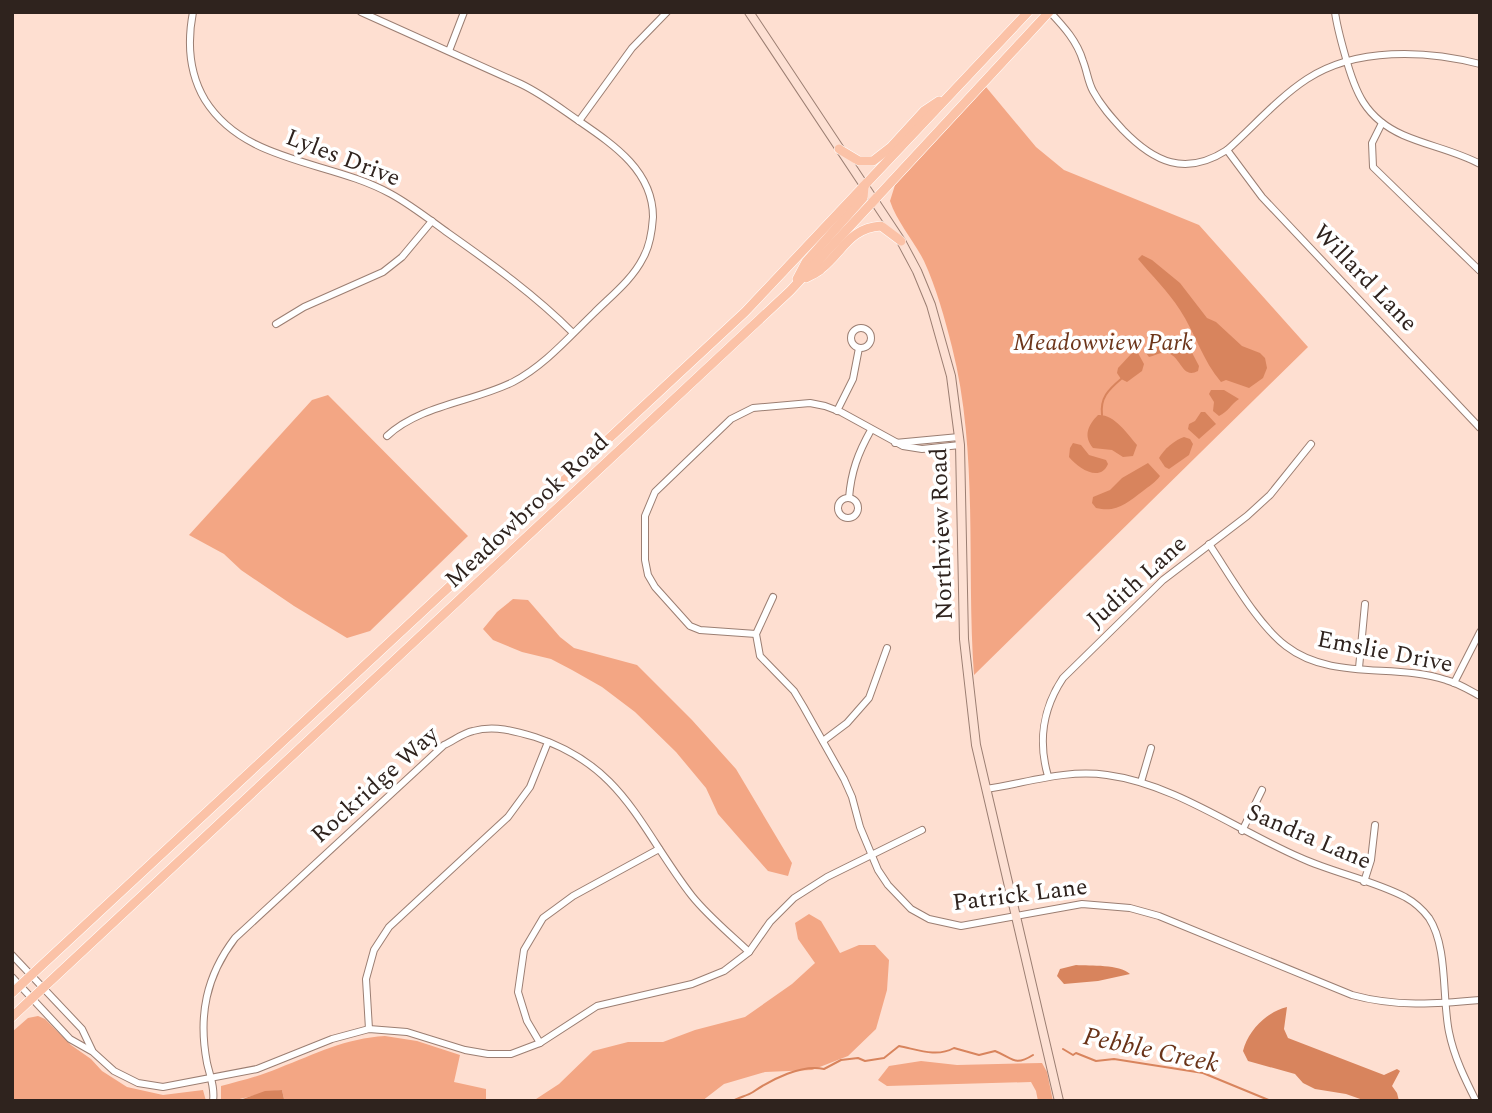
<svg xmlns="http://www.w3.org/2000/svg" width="1492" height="1113" viewBox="0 0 1492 1113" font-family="Spectral,serif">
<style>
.green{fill:#f3a684}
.water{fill:#d8845d}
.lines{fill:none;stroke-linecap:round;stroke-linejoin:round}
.stream{stroke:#d8845d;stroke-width:2}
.street-casing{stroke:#9b7e72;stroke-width:8}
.secondary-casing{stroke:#9b7e72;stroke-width:10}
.primary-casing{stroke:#fff;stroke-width:10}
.street{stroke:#fff;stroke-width:6}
.secondary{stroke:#fde0d3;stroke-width:8}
.primary{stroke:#fbc2a7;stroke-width:9}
.labels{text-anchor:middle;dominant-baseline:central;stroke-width:7;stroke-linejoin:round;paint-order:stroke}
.street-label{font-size:24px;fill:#2f231e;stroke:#fff}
.park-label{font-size:24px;font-style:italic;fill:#6d361b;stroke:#fff}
.water-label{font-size:26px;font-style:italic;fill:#6a3318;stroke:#fff}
</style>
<rect width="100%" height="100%" fill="#fedfd1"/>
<g class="green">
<path d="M 986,87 L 1036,147 L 1064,170 L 1199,225 L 1308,347 L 974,675 C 966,566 979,454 952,347 C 945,319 936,287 924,261 C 914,241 897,222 890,201 L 895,185 Z"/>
<polygon points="328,395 468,536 370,631 347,638 294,606 241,570 224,554 189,535 312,400"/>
<polygon points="513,599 528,600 560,637 574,648 637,665 692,720 736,769 792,863 788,876 768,871 718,814 706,788 676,752 635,712 602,687 572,670 551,659 522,652 493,640 483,629 497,612"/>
<polygon points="809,914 821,921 840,953 859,945 875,945 889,960 887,990 876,1029 848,1056 812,1070 765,1072 724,1084 702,1101 533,1101 559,1084 593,1051 628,1042 663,1042 695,1030 745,1017 792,984 815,963 798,939 795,923"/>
<polygon points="38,1016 45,1019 71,1045 91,1059 102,1071 127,1087 163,1095 203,1090 206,1101 12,1101 12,1032 28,1018"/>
<path d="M 385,1036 L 417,1041 L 460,1055 L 454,1082 L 486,1089 L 486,1101 L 282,1101 L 284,1099 L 282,1090 C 260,1092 241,1101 221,1101 L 221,1086 C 240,1081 260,1076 279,1068 C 315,1054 346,1038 385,1036 Z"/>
<polygon points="921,1061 957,1065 1042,1063 1047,1072 1053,1101 1038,1101 1036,1091 1031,1082 887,1086 878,1080 889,1066"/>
</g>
<g class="water">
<path d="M 1142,255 L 1152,260 L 1180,283 L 1207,318 L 1216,322 L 1242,346 L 1260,353 L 1265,358 L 1267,368 L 1263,378 L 1249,388 L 1226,380 L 1221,382 C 1203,361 1195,333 1180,310 C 1168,291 1152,276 1138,259 Z"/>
<path d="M 1188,345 L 1199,366 L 1198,371 C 1181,380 1181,354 1166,353 C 1161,352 1154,356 1149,357 L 1146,353 L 1148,347 Z"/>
<polygon points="1132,353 1138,353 1144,364 1142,371 1127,382 1121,379 1117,373 1118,368"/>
<path d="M 1211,390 L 1224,390 L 1239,399 C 1231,404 1228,412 1219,416 L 1213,411 L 1214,402 L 1209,394 Z"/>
<polygon points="1201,412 1205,412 1216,424 1199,439 1188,429 1189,424 1195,421"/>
<path d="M 1098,415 C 1114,414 1127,433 1137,445 L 1133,456 L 1123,457 L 1112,450 L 1093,448 C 1083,436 1088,425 1098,415 Z"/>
<path d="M 1184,437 L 1190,439 L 1193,444 L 1189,455 L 1169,469 L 1165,467 L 1159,458 C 1163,450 1176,439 1184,437 Z"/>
<path d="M 1073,443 L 1081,445 L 1089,455 L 1106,460 L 1108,464 C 1100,483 1078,468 1069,457 L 1070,448 Z"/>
<path d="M 1148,463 L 1160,476 C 1155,483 1149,486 1143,491 C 1127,503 1117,513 1096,508 L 1092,503 L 1093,497 L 1110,490 L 1122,478 Z"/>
<path d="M 1076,965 C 1091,966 1119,964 1130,974 L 1098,981 L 1064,984 L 1057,976 L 1060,969 Z"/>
<path d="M 1287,1007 L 1284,1029 L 1288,1038 L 1384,1075 L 1397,1069 L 1400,1071 L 1392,1086 L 1397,1093 L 1399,1101 L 1366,1101 L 1346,1094 L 1315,1089 L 1303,1083 L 1295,1074 L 1248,1061 L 1243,1051 C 1248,1031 1266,1012 1287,1007 Z"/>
<polygon points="282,1090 284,1099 282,1101 237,1101 265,1091"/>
</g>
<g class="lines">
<g class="stream">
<path d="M 1102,415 C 1100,398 1108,390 1121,379"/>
<polyline points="1063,1049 1073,1055 1076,1053 1096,1061 1114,1059 1203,1073 1271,1101"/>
<path d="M 733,1101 C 739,1097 747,1096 753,1092 C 772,1079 802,1064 824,1069 L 841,1060 L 858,1058 L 865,1061 L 884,1058 L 899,1046 C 916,1049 936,1058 954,1048 L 979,1055 L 995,1051 C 1013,1058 1014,1067 1033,1055"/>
</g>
<defs>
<g id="street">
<path d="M 193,12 C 187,43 189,73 205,100 C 245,164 330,160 391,194 C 411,205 430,220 448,233 C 492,264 535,295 573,333"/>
<path d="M 361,12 L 521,84 C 542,94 560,108 579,121 C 614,145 653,171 653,217 C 652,232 650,246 643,258 C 632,280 611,296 594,313 C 569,337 544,366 513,382 C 473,402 420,405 387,436"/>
<path d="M 1050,12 C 1064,27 1077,41 1083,61 C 1087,71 1088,82 1093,91 C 1101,106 1112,118 1123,130 C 1154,162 1185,177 1227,150 C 1253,127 1278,98 1307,79 C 1356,47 1426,50 1480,64"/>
<path d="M 1335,12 C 1337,27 1341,41 1345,55 C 1355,92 1365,118 1403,135 C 1428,146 1456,151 1480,164"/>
<polyline points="449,51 464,12"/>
<polyline points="579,121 632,48 667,12"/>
<polyline points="1382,123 1372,143 1373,167 1480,271"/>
<polyline points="1227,150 1262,197 1480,428"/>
<polyline points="276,324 304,307 383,272 402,257 432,221"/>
<circle cx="861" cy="338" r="10"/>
<polyline points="837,411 853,379 859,348"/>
<polyline points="895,443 959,437"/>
<path d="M 849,498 C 851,472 858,453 871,430"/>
<circle cx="848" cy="508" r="10"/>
<path d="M 1209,544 C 1230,575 1257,624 1286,646 C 1331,681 1395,663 1446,680 C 1458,683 1469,690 1480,696"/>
<path d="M 773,597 L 756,634 L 760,656 L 794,691 L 803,706 L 844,779 L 852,797 L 860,827 L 878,870 L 888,885 L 911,909 L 929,919 L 961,926 L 1082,904 L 1130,908 L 1159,916 L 1352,995 C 1396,1007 1435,1004 1480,1000"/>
<polyline points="756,634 700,630 690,626 655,587 648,575 645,560 645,516 655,492 731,419 753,408 810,403 825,406 841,412 903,446 922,449 960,445"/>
<polyline points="1359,668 1365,604"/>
<polyline points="1454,683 1480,632"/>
<polyline points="823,741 847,723 869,698 887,648"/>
<path d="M 1048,776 C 1038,742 1043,708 1063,678 L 1163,580 L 1247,516 L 1270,495 L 1311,444"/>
<polyline points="1141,782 1151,748"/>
<path d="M 986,789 C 1027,783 1065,769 1107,775 C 1175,784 1238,831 1301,858 C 1334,873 1372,880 1405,897 C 1414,902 1423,910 1429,918 C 1448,947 1442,998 1449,1032 C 1454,1057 1465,1079 1476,1101"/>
<polyline points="1242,831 1262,790"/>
<polyline points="1364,882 1371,860 1375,825"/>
<polyline points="12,955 82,1029 92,1050"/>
<polyline points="12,977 70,1039 93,1052 114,1071 138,1083 163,1087 257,1069 332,1039 369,1029 407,1032 465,1050 488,1054 511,1054 540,1043 597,1006 692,984 724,971 749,952 770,922 794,898 827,877 922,830"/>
<polyline points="369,1029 366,979 374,950 389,927 508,817 530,787 548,742"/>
<polyline points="540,1043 527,1021 518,992 524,950 543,918 554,910 573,896 659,849"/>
<path d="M 213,1101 C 215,1088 210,1076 207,1063 C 198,1016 206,976 235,938 L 444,745 C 453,741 463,733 473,731 C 494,725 515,731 535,737 C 624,766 640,829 692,896 C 708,916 730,934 749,952"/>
</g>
<polyline id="secondary" points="749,12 901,241 917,271 931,305 951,376 960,445 964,639 976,745 1059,1101"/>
<g id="primary">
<polyline points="839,149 859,161 873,161 891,147 924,111 939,101"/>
<path d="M 806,278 C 811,275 817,273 821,269 C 843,252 849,228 881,226 L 901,241"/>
<polyline points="797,279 806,262 863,198 864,186"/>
<polyline points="12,993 745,312 1028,12"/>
<polyline points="12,1017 790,291 1049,12"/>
</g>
</defs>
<use href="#street" class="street-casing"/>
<use href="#secondary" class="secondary-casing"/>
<use href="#primary" class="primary-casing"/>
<use href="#street" class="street"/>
<use href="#secondary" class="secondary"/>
<use href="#primary" class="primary"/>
</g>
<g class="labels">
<g class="street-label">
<text transform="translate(343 158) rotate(21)">Lyles Drive</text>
<text transform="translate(1365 278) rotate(46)">Willard Lane</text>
<text transform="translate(527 511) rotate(-43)">Meadowbrook Road</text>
<text transform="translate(942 534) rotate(-92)">Northview Road</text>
<text transform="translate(1137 582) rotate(-42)">Judith Lane</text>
<text transform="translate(1385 652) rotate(11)">Emslie Drive</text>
<text transform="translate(375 785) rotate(-42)">Rockridge Way</text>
<text transform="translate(1309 837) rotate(23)">Sandra Lane</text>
<text transform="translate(1020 895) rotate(-7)">Patrick Lane</text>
</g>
<g class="park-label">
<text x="1103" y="343">Meadowview Park</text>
</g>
<g class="water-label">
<text transform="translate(1151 1050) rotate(12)">Pebble Creek</text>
</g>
</g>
<rect width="1492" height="1113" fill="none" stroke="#2f231e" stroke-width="28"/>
</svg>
